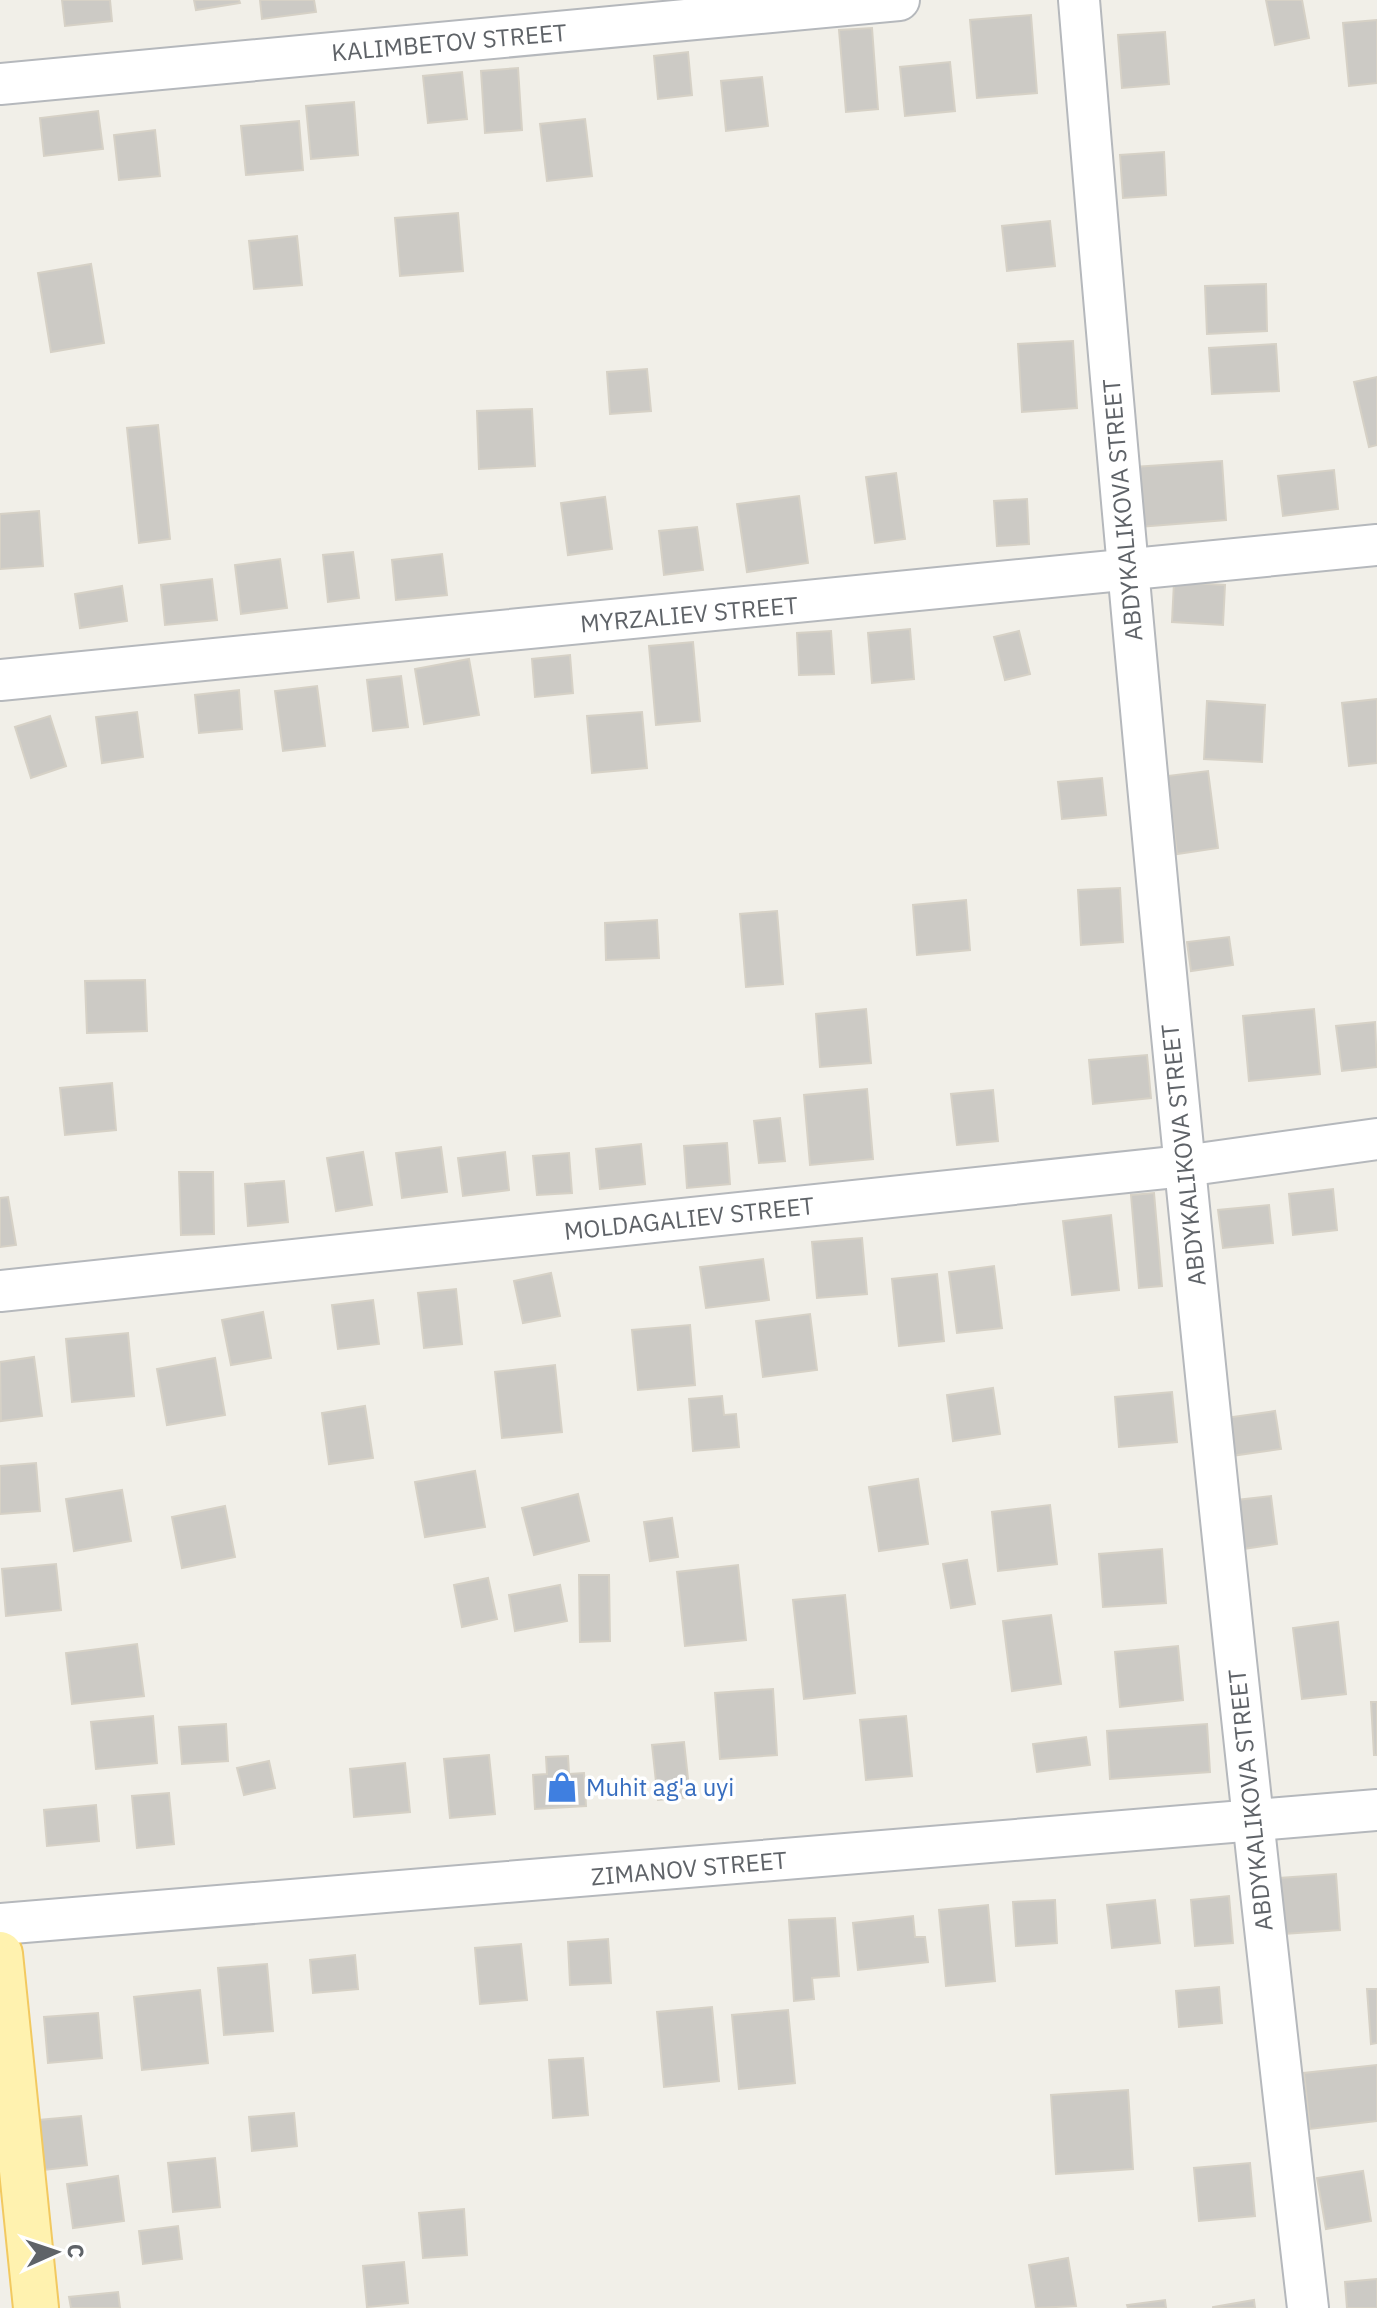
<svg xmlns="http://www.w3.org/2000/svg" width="1377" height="2308" viewBox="0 0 1377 2308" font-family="'IBM Plex Sans',sans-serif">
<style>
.building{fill:#cccac5;stroke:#d6d1c6;stroke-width:2}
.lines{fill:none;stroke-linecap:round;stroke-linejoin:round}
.minor-casing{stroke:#b5b8bc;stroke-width:44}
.major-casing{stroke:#f2c960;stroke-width:48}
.minor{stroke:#fff;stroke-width:40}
.major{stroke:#fff2af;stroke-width:44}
.labels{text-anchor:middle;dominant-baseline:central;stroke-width:7;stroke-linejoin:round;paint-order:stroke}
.street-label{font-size:24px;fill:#5f6368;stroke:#fff}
.shop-label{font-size:24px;fill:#366cbe;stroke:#fff;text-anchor:start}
</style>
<rect width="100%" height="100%" fill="#f1efe8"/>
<g class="building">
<polygon points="62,0 110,0 112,21 65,26"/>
<polygon points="194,0 239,0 240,3 196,10"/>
<polygon points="260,0 314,0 316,12 262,19"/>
<polygon points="1266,0 1302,0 1309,38 1275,45"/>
<polygon points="1031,15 1037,93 977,98 970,20"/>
<polygon points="1377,20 1377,83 1349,86 1343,23"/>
<polygon points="872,28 878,109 846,112 839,30"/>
<polygon points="1165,32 1169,84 1122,88 1118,35"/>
<polygon points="688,52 692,95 658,99 654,56"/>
<polygon points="950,62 955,111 905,116 900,67"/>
<polygon points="518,68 522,130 485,133 481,71"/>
<polygon points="462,72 467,119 428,123 423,76"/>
<polygon points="762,77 768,126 726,131 721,81"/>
<polygon points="354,102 358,155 311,159 306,106"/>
<polygon points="98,111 103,149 44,156 40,118"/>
<polygon points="585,119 592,176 547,181 540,124"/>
<polygon points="299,121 303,170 246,175 241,126"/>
<polygon points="155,130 160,176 119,180 114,135"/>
<polygon points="1164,152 1166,195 1123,198 1120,155"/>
<polygon points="458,213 463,271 400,276 395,218"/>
<polygon points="1050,221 1055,266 1007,271 1002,226"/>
<polygon points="297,236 302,285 254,289 249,241"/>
<polygon points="91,264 104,343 51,352 38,273"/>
<polygon points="1266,284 1267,331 1207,334 1205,286"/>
<polygon points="1073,341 1077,408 1022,412 1018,344"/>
<polygon points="1276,344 1279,391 1212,394 1209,348"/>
<polygon points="647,369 651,411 610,414 607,372"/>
<polygon points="1377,377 1377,445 1369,447 1354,382"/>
<polygon points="532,409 535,466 479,469 477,411"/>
<polygon points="158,425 170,539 139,543 127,428"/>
<polygon points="1222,461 1226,520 1139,527 1134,467"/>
<polygon points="1334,470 1338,509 1283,516 1278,476"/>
<polygon points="896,473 905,539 875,543 866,477"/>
<polygon points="799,496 808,563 747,572 737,504"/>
<polygon points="605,497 612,549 568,555 561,503"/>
<polygon points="1027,499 1029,544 997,546 994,501"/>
<polygon points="39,511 43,566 0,569 0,514"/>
<polygon points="697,527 703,570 664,575 659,531"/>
<polygon points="353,552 359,598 328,602 323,555"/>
<polygon points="442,554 447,595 396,600 392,560"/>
<polygon points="280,559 287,608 241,614 235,565"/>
<polygon points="212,579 217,620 165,625 161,585"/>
<polygon points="1174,582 1225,585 1223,625 1172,622"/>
<polygon points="122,586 127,621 80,628 75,594"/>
<polygon points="910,629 914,679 872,683 868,633"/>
<polygon points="831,631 834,674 799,675 797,633"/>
<polygon points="1019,631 1030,674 1005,680 994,637"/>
<polygon points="693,642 700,721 656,725 649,646"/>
<polygon points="570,655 573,693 535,697 532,659"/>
<polygon points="469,659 479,715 424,724 415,669"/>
<polygon points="401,676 408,727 373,731 367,680"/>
<polygon points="317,686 325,746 283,751 275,691"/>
<polygon points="239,690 242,729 199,733 195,695"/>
<polygon points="1377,699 1377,763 1349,766 1342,703"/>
<polygon points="1207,701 1265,705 1262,762 1204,759"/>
<polygon points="137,712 143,757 102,763 96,717"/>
<polygon points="642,712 647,768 592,773 587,716"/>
<polygon points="50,716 66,766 31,778 15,727"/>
<polygon points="1208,771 1218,848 1177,854 1167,776"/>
<polygon points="1102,778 1106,815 1062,819 1058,782"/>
<polygon points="1120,888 1123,942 1081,945 1078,890"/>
<polygon points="966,900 970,950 917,955 913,905"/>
<polygon points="777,911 783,984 746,987 740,914"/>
<polygon points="657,920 659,958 606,960 605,923"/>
<polygon points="1229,937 1233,965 1191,971 1187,942"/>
<polygon points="145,980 147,1031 87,1033 85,981"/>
<polygon points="866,1009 871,1063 820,1067 816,1014"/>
<polygon points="1314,1009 1320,1074 1249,1081 1243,1016"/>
<polygon points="1375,1022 1377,1067 1342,1071 1336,1026"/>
<polygon points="1147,1055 1151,1098 1093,1104 1089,1060"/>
<polygon points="112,1083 116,1130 65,1135 60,1088"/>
<polygon points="867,1089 873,1159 810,1165 804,1095"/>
<polygon points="993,1090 998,1141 957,1145 951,1094"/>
<polygon points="780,1118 785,1161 759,1163 754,1121"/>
<polygon points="727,1143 730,1184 687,1188 684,1146"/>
<polygon points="641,1144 645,1184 600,1189 596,1149"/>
<polygon points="441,1147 447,1192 402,1198 396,1153"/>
<polygon points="363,1152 372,1205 336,1211 327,1158"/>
<polygon points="505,1152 509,1190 463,1196 458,1158"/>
<polygon points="569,1153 572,1193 537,1195 533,1156"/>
<polygon points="179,1172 213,1172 214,1234 181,1235"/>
<polygon points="284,1181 288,1222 248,1226 245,1184"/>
<polygon points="1333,1189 1337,1230 1293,1235 1289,1194"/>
<polygon points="1154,1193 1162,1286 1139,1288 1131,1195"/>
<polygon points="8,1197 16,1245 0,1247 0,1198"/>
<polygon points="1269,1205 1273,1243 1223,1248 1218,1210"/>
<polygon points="1111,1215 1119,1290 1072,1295 1063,1221"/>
<polygon points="862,1238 867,1294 817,1298 812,1242"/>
<polygon points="763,1259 769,1300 706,1308 700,1267"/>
<polygon points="994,1266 1002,1328 957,1333 949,1272"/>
<polygon points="551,1273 560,1316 523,1323 514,1281"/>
<polygon points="937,1274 944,1341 899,1346 892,1279"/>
<polygon points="456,1289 462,1344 424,1348 418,1293"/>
<polygon points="373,1300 379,1344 338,1349 332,1305"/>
<polygon points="263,1312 271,1358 231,1365 222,1320"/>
<polygon points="810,1314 817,1370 763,1377 756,1321"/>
<polygon points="690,1325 695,1385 638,1390 632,1330"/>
<polygon points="128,1333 134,1396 72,1402 66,1339"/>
<polygon points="34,1357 42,1416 1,1421 0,1362"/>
<polygon points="215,1358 225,1415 167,1425 157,1369"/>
<polygon points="555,1365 562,1432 502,1438 495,1372"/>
<polygon points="993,1388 1000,1434 953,1441 947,1395"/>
<polygon points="1172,1392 1177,1442 1119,1447 1115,1397"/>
<polygon points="722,1396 724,1415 736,1414 739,1447 693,1451 689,1399"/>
<polygon points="365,1406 373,1458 329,1464 322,1413"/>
<polygon points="1275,1411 1281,1449 1231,1456 1225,1418"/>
<polygon points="36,1463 40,1511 0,1514 0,1466"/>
<polygon points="475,1471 485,1527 425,1537 415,1482"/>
<polygon points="918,1479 928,1544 879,1551 869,1487"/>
<polygon points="122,1490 131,1541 74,1551 66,1499"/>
<polygon points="578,1494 589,1541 534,1555 522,1508"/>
<polygon points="1271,1496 1277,1544 1243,1549 1237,1500"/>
<polygon points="1050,1505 1057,1564 998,1571 992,1512"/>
<polygon points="225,1506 235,1557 182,1568 172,1517"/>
<polygon points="672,1518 678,1557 650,1561 644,1522"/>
<polygon points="1162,1549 1166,1603 1103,1607 1099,1554"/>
<polygon points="967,1560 975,1604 951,1608 943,1564"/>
<polygon points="56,1564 61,1610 6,1616 2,1569"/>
<polygon points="738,1565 746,1640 685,1646 677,1572"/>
<polygon points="579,1575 609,1575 610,1641 580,1642"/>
<polygon points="488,1578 497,1619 462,1627 454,1585"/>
<polygon points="560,1585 567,1621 515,1631 509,1595"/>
<polygon points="845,1595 855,1693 804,1699 793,1600"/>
<polygon points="1051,1615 1061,1684 1012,1691 1003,1621"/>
<polygon points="1338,1622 1346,1694 1302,1699 1293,1628"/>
<polygon points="137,1644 144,1696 72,1704 66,1653"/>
<polygon points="1178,1646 1183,1700 1120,1707 1115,1652"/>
<polygon points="773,1689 777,1755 720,1759 715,1693"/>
<polygon points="1371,1702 1377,1702 1377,1755 1374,1755"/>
<polygon points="153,1716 157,1763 96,1769 91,1722"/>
<polygon points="906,1716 912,1776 866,1780 860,1720"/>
<polygon points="226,1724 228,1761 182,1764 179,1727"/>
<polygon points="1207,1724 1210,1772 1110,1779 1107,1731"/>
<polygon points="1086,1737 1090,1765 1037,1772 1033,1744"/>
<polygon points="684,1742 690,1797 658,1800 652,1745"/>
<polygon points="489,1755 495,1814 450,1818 444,1759"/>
<polygon points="568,1756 569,1774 584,1773 586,1806 535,1809 533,1775 547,1774 546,1757"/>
<polygon points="269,1761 275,1788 244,1795 237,1768"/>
<polygon points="405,1763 410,1812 354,1817 350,1769"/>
<polygon points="169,1793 174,1844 137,1848 132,1796"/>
<polygon points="96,1805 99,1841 47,1846 44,1810"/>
<polygon points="1336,1874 1340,1930 1284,1934 1279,1878"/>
<polygon points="1229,1896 1233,1943 1195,1946 1191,1900"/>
<polygon points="1055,1900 1057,1943 1016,1946 1013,1902"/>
<polygon points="1155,1900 1160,1943 1112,1948 1107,1905"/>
<polygon points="988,1905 995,1981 946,1986 939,1910"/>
<polygon points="913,1916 915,1937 925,1937 928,1962 858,1970 853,1923"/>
<polygon points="835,1918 839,1976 812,1978 814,1999 794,2001 789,1920"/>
<polygon points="608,1939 611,1983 570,1985 568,1942"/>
<polygon points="521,1944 527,2000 480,2004 475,1948"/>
<polygon points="355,1955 358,1989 313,1993 310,1960"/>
<polygon points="267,1964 273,2031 224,2035 218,1968"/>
<polygon points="1219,1987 1222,2023 1179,2027 1176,1991"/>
<polygon points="1367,1989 1377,1989 1377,2043 1371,2044"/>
<polygon points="200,1990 208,2063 142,2070 134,1997"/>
<polygon points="712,2007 719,2081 664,2087 657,2012"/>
<polygon points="788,2010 795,2083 739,2089 732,2015"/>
<polygon points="98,2013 102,2058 48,2063 44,2017"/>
<polygon points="583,2058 588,2115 553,2118 549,2060"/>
<polygon points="1377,2065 1377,2121 1310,2129 1304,2073"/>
<polygon points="1128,2090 1133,2169 1056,2174 1051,2095"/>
<polygon points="294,2113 297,2146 252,2151 249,2117"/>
<polygon points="81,2116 87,2165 44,2170 39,2120"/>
<polygon points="215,2158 220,2207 173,2212 168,2163"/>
<polygon points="1250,2163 1255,2216 1199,2221 1194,2168"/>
<polygon points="1363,2171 1371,2221 1326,2229 1317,2178"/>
<polygon points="118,2176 124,2221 73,2228 67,2184"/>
<polygon points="464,2209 467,2255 423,2258 419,2213"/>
<polygon points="178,2226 182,2259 143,2264 139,2231"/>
<polygon points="1068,2258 1076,2306 1036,2308 1029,2265"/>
<polygon points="404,2262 408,2303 367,2307 363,2266"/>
<polygon points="1377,2279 1377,2308 1347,2308 1345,2282"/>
<polygon points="118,2292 120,2308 71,2308 69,2297"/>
<polygon points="1165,2300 1166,2308 1128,2308 1127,2305"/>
<polygon points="1254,2300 1255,2308 1213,2308 1213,2307"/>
</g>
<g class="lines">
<defs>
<g id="minor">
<path d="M 1079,0 C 1142,771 1219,1540 1308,2308"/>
<polyline points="0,84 899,0"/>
<polyline points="0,680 1377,545"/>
<polyline points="0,1291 1184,1166 1377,1139"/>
<polyline points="0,1924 1377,1810"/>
</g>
<polyline id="major" points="0,1954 36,2308"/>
</defs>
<use href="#minor" class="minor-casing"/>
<use href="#major" class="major-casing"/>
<use href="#minor" class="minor"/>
<use href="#major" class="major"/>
</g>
<defs>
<symbol id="shop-bare" viewBox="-9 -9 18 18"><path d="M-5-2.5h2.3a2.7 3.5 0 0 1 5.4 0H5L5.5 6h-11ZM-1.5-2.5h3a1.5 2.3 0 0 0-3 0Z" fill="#3f7fe0" stroke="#fff" stroke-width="2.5" paint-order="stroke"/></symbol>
</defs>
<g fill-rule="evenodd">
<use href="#shop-bare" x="540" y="1765" width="44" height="44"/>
</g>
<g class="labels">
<g class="street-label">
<text transform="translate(449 42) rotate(-5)">KALIMBETOV STREET</text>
<text transform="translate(1122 510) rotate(-95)">ABDYKALIKOVA STREET</text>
<text transform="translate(689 614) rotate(-5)">MYRZALIEV STREET</text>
<text transform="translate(1183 1155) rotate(-96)">ABDYKALIKOVA STREET</text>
<text transform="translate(689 1218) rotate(-6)">MOLDAGALIEV STREET</text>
<text transform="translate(1250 1800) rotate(-96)">ABDYKALIKOVA STREET</text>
<text transform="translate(689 1868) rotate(-5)">ZIMANOV STREET</text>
</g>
<g class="shop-label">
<text x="586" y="1787">Muhit ag'a uyi</text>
</g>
</g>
<g transform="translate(56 2252) rotate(87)" stroke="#ffffff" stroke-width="6" paint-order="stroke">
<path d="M0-6L14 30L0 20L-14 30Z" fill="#5f6368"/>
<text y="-12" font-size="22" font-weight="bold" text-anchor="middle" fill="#5f6368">С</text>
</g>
</svg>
